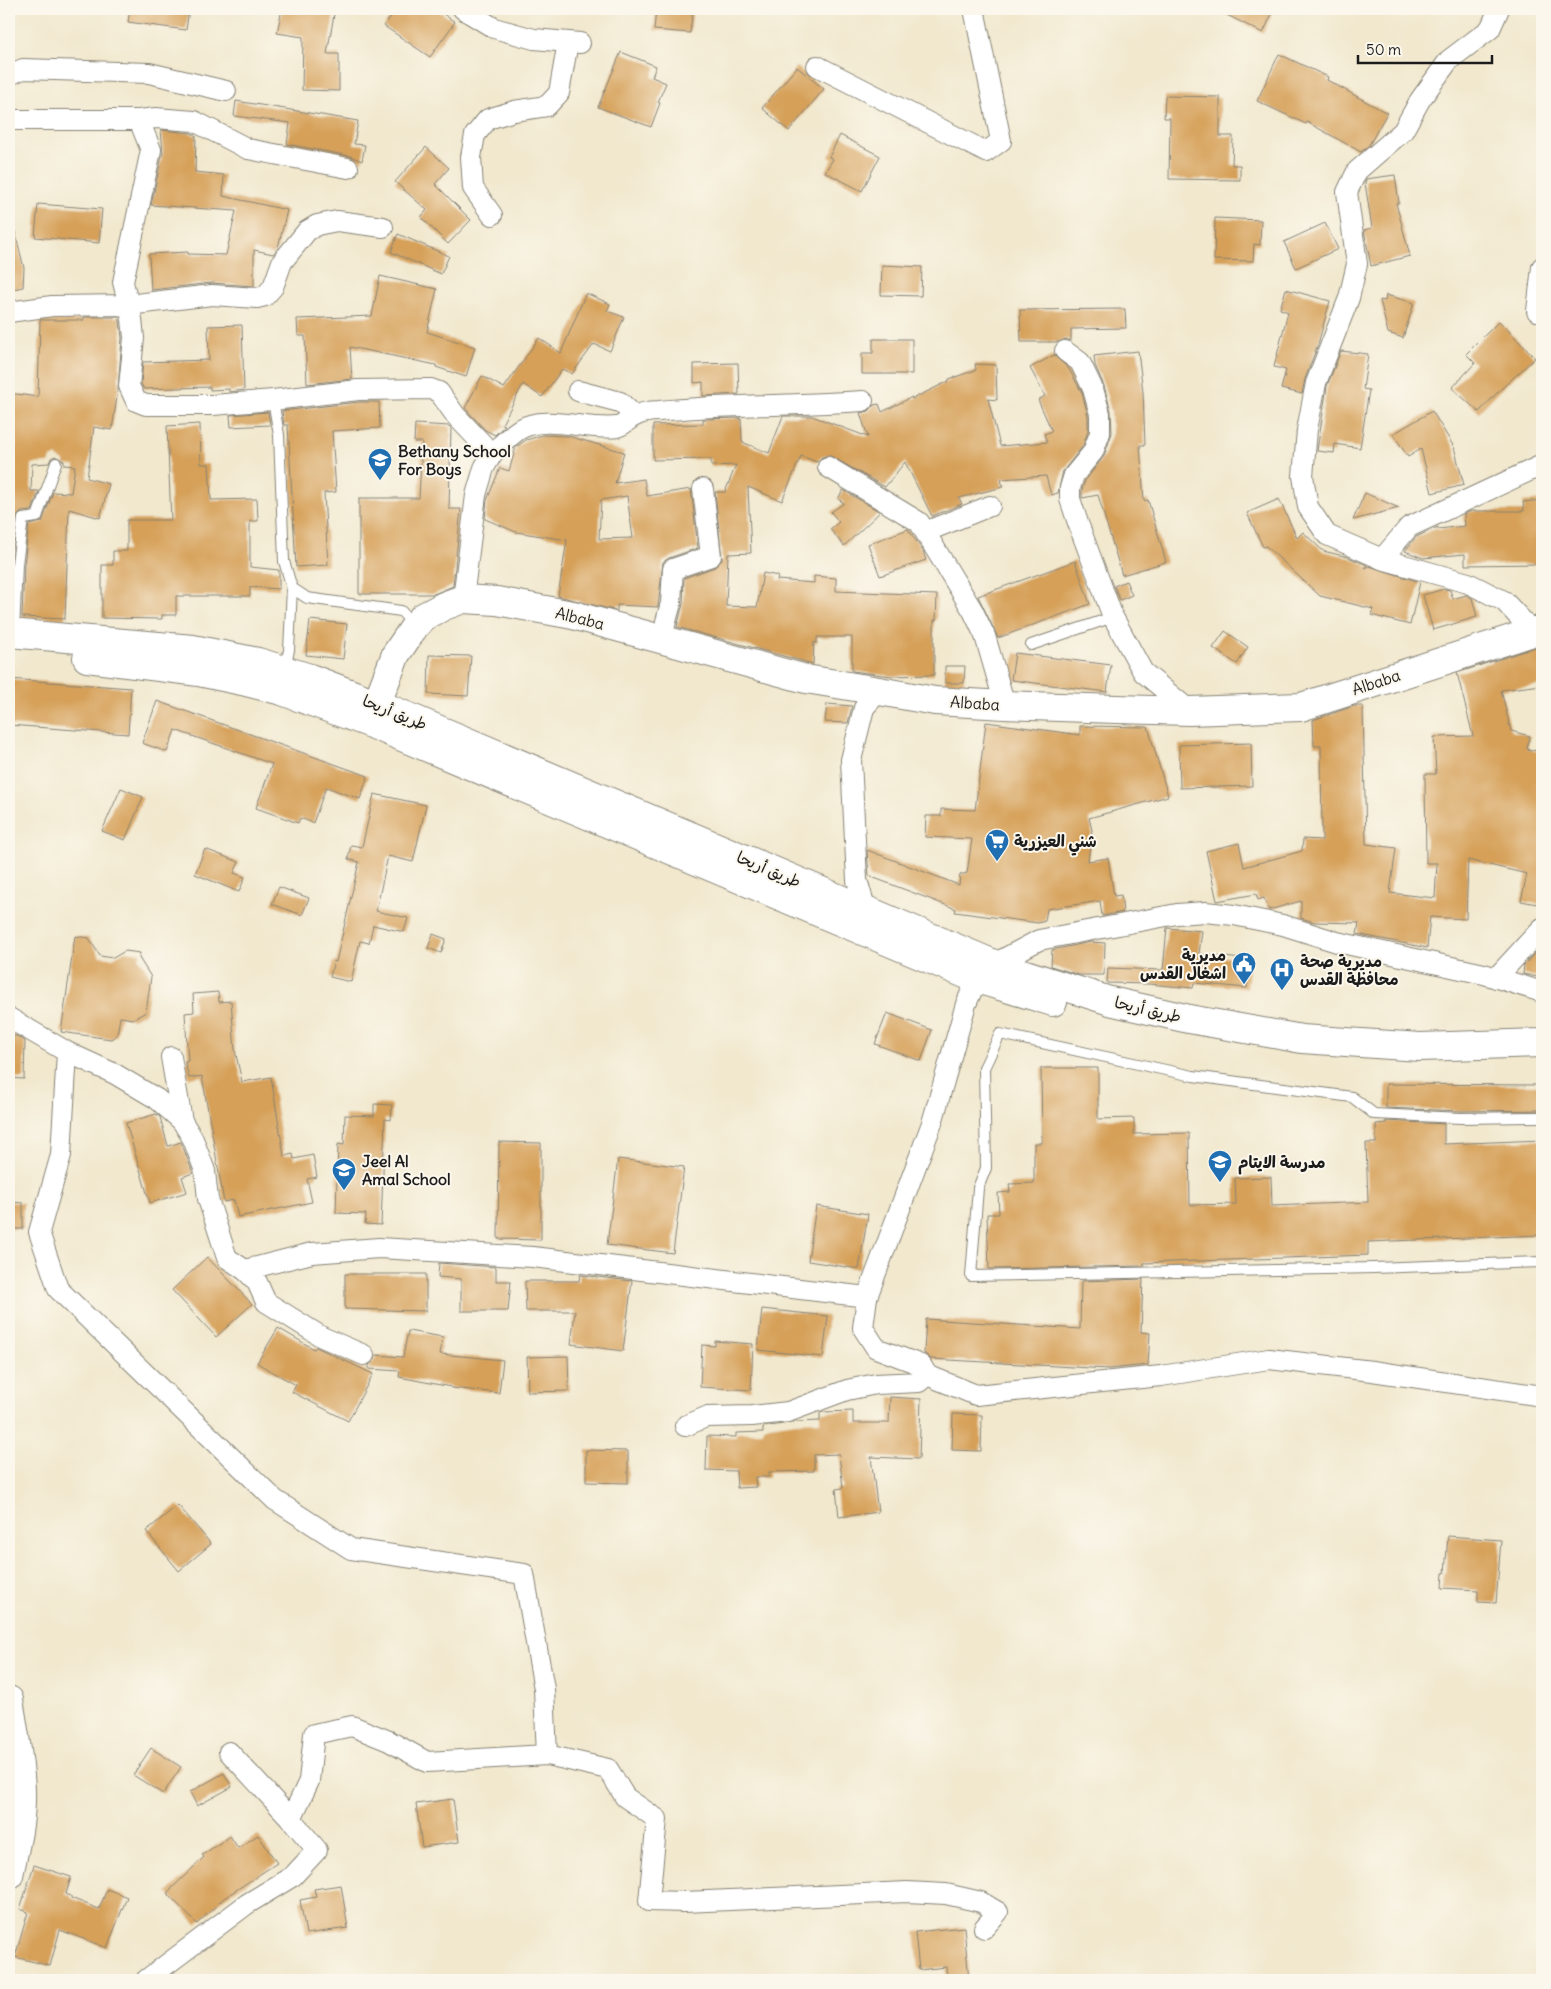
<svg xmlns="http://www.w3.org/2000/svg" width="1551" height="1989" viewBox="0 0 1551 1989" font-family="Delius,'Playpen Sans Arabic',sans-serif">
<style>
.building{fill:#d6a058;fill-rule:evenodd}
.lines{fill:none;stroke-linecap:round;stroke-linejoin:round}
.lane-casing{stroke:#868275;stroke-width:12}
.street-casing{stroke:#868275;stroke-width:22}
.secondary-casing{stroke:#868275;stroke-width:30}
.lane{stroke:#fff;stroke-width:10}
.street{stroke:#fff;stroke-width:20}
.secondary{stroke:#fff;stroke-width:28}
.labels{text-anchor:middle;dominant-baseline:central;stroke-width:4;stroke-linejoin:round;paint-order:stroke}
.poi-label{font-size:16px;font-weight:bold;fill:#1c1c1c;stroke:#fbf7ec;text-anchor:start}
.street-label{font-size:16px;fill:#1c1c1c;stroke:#fbf7ec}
</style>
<rect width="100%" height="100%" fill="#fbf7ec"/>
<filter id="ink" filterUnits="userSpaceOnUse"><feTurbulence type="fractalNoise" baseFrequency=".02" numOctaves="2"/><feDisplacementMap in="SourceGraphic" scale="10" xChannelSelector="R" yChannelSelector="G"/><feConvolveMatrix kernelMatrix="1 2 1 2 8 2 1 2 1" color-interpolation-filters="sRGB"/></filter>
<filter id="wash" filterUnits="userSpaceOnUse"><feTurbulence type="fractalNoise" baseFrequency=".0096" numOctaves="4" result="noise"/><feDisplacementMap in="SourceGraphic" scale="20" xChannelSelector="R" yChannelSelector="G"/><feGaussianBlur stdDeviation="1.12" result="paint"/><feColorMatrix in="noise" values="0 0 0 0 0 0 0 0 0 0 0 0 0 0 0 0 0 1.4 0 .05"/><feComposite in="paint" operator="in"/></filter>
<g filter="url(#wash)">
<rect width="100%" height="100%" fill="#f1e8ce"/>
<g id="blocks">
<g class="building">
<polygon points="130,9 189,9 186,30 128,22"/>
<polygon points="282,9 335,9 327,54 339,54 339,91 302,90 303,37 277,33"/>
<polygon points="396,9 436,9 455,22 430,57 384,26"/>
<polygon points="656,9 693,9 690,33 654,30"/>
<polygon points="1215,9 1263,9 1272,14 1263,33"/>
<polygon points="621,52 656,66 652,77 666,83 658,102 660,103 651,127 598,107"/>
<polygon points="1279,54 1328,77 1327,80 1387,113 1369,145 1361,152 1307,122 1306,124 1257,101"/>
<polygon points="797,67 824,89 789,131 762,108"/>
<polygon points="1165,96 1220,97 1220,136 1233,136 1232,165 1240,165 1240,180 1169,179 1170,118 1164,118"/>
<polygon points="236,101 358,121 354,144 365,145 362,161 350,156 287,144 290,123 234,116"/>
<polygon points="161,130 191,133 196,136 195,172 224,175 223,196 287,210 278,248 273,254 254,250 254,286 211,283 151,290 149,254 188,252 188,254 226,255 236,211 151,205 163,152"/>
<polygon points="840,135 880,156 862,191 825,172 833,159 829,157"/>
<polygon points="426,147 449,168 435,184 471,220 448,244 421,217 427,210 395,182"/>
<polygon points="1395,175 1399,203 1396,203 1410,256 1371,266 1364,230 1372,228 1365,183 1366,179"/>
<polygon points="38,204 102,209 99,243 35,237"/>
<polygon points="1215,218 1261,220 1260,245 1254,244 1253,261 1214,260"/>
<polygon points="1325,223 1338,249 1296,268 1284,242"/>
<polygon points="14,228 24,268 23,287 9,290 9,229"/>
<polygon points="398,234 449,256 441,274 391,252"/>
<polygon points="882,265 922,267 921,296 881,295"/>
<polygon points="380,276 437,289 427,332 475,347 466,377 436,367 436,365 350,347 352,379 307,384 305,336 298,336 297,319 372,316"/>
<polygon points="1286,289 1330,301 1318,344 1305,379 1302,394 1281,389 1286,370 1274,367 1288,312 1280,309"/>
<polygon points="586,293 610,304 607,311 624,317 610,351 594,344 572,374 562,369 542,397 523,384 502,424 505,425 495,435 485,430 465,408 482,376 504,388 539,338 561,353"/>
<polygon points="1386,295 1414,303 1403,338 1388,333 1380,300 1385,301"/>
<polygon points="1125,309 1126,328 1071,329 1071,341 1066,339 1058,342 1021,342 1020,310"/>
<polygon points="84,317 119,317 120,321 122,338 118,390 112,430 94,427 87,478 109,484 100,518 69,509 65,619 22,617 24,565 29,525 42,522 53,492 71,493 75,466 64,465 64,461 55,456 51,458 49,463 32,464 31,491 39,491 32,511 21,512 16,518 10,563 9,595 9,393 38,397 40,320 84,320"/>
<polygon points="1499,321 1535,358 1500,390 1479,412 1452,388 1475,363 1466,354"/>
<polygon points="242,325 244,390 229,392 229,389 210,390 210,387 144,389 141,384 143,362 209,360 208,326"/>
<polygon points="873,339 912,339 912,374 862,374 862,353 873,353"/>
<polygon points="1138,351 1143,392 1145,445 1140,445 1144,501 1148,500 1166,562 1122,575 1098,495 1082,498 1082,490 1085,481 1104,456 1112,433 1111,411 1104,386 1095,365 1094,356"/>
<polygon points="1341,351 1368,354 1363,389 1369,390 1360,448 1335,444 1334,453 1317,451 1327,386"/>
<polygon points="1054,355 1069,369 1082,393 1088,416 1088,431 1083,446 1063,471 1058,493 1051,495 1046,476 1001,479 1003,487 959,498 962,504 932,516 905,462 885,487 829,455 822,457 817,462 801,456 782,501 748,487 751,553 728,554 726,606 757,607 763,573 778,576 777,580 814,583 814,576 836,578 836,591 937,595 936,620 934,620 934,675 891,676 852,671 852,637 817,637 817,643 814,642 813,664 677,627 683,604 684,578 715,567 722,560 715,492 725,492 736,465 711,466 711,459 653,460 653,425 703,424 703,419 740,418 741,419 742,442 769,453 783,416 812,416 868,437 860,413 869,411 874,405 879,404 882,412 912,397 912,399 949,381 949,379 976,370 975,364 996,365 997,400 988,399 1000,446 1047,442 1044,434 1052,431 1038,400 1045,396 1030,368"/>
<polygon points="738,363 739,394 703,396 703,382 694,383 694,364"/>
<polygon points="359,402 379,402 380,428 332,431 336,492 324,493 328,565 296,567 288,425 284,425 282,411"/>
<polygon points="1432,411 1454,447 1464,485 1432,493 1421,449 1408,457 1393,434"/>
<polygon points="268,412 270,425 231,427 230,415"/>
<polygon points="200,424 201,464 209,464 211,500 257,499 258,521 250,521 250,567 279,570 279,589 250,587 250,596 176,596 176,615 162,615 162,619 102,618 102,565 113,565 113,551 127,551 127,520 171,520 167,426"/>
<polygon points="415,424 449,426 451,428 449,509 461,509 453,586 434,594 359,594 359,498 419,498 422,442 414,442"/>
<path d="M 543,435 L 568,436 L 624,452 L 615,483 L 644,479 L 647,496 L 691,489 L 698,548 L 669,558 L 663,562 L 658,607 L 617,605 L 617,611 L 558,596 L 567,540 L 516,532 L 485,519 L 487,500 L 500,468 L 509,471 L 516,447 L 526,440 ZM 627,496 L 633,538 L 599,539 L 601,500 Z"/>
<polygon points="843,490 880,512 844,546 830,529 839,522 831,512 844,503 838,499"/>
<polygon points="1365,493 1399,508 1353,520"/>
<polygon points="1279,499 1297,538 1303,532 1323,551 1348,557 1367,565 1365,569 1369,566 1420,582 1410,625 1371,615 1373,609 1320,596 1266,546 1263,547 1247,513"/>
<polygon points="1542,500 1542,564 1465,565 1465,554 1423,558 1405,551 1416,537 1438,527 1438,529 1465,526 1464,514 1472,511 1524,511 1523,502"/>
<polygon points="908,529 923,551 926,560 880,576 868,544"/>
<polygon points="1075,561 1090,604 998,638 978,596"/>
<polygon points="1126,581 1132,595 1120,600 1114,586"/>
<polygon points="1444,589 1450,590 1453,599 1466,595 1472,598 1477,617 1433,630 1423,595"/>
<polygon points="310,620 347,624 343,659 306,655"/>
<polygon points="1225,631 1248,647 1237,664 1213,648"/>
<polygon points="1542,645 1542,685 1501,690 1511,731 1530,736 1527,749 1542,752 1542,905 1521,901 1527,874 1468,860 1466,919 1430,917 1427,948 1357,934 1359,923 1314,922 1301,918 1301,901 1269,910 1264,898 1258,900 1256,894 1217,901 1206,851 1239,843 1244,867 1302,851 1303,839 1322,840 1321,746 1314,746 1313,720 1354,706 1363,706 1366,844 1396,848 1390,893 1435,898 1437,863 1426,863 1425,774 1436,774 1434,737 1473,736 1457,673"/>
<polygon points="1015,653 1111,665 1107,692 1011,680"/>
<polygon points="429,655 471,656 468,696 428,694"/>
<polygon points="945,666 965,666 964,683 945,683"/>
<polygon points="9,679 131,688 128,734 9,725"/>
<polygon points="157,701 368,776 360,799 326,787 313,823 300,818 298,823 256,808 272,764 175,730 167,752 142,743"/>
<polygon points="827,704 852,706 848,723 825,722"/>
<polygon points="986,722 1080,735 1080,726 1148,727 1168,796 1089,818 1092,830 1088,861 1108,858 1114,896 1121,895 1123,912 1102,916 1100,901 1047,909 1045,921 1038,923 955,912 956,909 869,876 867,850 959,885 960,875 967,873 972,839 925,837 926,816 941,816 941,809 975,810"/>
<polygon points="1251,743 1252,786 1180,788 1179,745"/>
<polygon points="121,788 143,797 125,840 102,831"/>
<polygon points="374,794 426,805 413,862 388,856 376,911 408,918 404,932 373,925 369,943 360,941 351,982 330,977 334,961 336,962 359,862 348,859 351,845 362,847"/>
<polygon points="205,849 239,862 234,873 245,877 239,892 195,874"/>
<polygon points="279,887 309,898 302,915 272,904"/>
<polygon points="1167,928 1202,931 1199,954 1250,960 1247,988 1194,983 1193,988 1148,984 1107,983 1108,968 1163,970"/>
<polygon points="433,934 446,939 441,953 428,948"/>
<polygon points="75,936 89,938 100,956 113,958 125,951 140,953 139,958 151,977 146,1012 133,1019 120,1017 117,1035 111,1039 61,1032"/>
<polygon points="1091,942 1105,943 1104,975 1079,975 1051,966 1052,950"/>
<polygon points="1541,946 1542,978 1523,974 1524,965"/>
<polygon points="218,992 219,1002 231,1001 235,1050 242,1082 271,1077 284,1156 293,1154 294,1159 313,1155 317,1177 307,1179 312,1202 238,1217 234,1200 224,1202 202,1076 189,1078 185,1062 188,1061 185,1013 194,1012 193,994"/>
<polygon points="887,1013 932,1030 921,1061 875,1044"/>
<polygon points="9,1036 17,1036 25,1041 24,1079 9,1078"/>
<polygon points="1041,1068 1098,1068 1098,1119 1134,1118 1134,1134 1189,1133 1190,1205 1236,1204 1235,1178 1271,1177 1272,1206 1368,1202 1366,1143 1376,1143 1376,1124 1386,1123 1386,1121 1444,1124 1444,1144 1542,1140 1542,1235 1368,1242 1368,1255 1144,1263 1144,1266 989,1269 987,1214 999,1214 998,1193 1010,1192 1009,1184 1034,1183 1034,1143 1042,1143"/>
<polygon points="1386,1084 1542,1085 1542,1110 1461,1111 1386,1108"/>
<polygon points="374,1104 392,1105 391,1120 385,1119 381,1225 365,1224 366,1214 336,1213 338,1144 344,1145 345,1115 374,1116"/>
<polygon points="156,1114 160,1117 168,1146 181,1142 193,1173 182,1177 187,1192 150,1203 126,1123"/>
<polygon points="499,1142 541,1143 541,1240 498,1239"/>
<polygon points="618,1159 684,1167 673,1253 607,1245"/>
<polygon points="9,1202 23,1203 23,1229 9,1229"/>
<polygon points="816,1206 868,1214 859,1269 808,1261"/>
<polygon points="207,1257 252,1304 216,1337 172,1290"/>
<polygon points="439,1263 496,1267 496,1281 511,1281 508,1311 461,1311 461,1279 438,1277"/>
<polygon points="345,1274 426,1274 426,1311 345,1309"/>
<polygon points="580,1275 632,1281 623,1351 571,1344 575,1311 526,1311 525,1281 579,1281"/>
<polygon points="1143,1279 1141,1332 1150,1333 1148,1365 1109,1369 931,1359 924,1353 926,1319 1080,1329 1081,1281"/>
<polygon points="762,1309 828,1316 823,1357 758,1350"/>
<polygon points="278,1328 314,1349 316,1347 373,1374 348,1421 292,1392 296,1385 257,1363"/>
<polygon points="408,1331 443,1337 440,1354 503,1360 499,1393 451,1388 451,1387 399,1377 400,1371 369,1369 369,1365 375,1360 376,1355 403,1357"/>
<polygon points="715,1341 753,1344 751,1390 700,1387 702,1345 715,1346"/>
<polygon points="568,1356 569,1391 528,1392 527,1357"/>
<polygon points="890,1397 921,1399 919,1459 871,1457 878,1512 839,1517 836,1489 843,1488 839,1454 814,1455 814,1471 769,1472 769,1477 755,1477 756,1487 737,1488 736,1471 706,1470 707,1436 736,1437 736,1433 763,1432 763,1427 796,1422 820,1421 820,1413 823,1412 853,1411 853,1423 889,1423"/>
<polygon points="953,1414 982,1415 981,1451 952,1450"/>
<polygon points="586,1450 628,1451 628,1483 586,1482"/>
<polygon points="178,1505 211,1544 179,1571 146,1531"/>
<polygon points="1448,1536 1501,1540 1496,1603 1478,1602 1478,1590 1442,1588 1443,1573 1445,1573"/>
<polygon points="151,1748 181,1767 163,1794 133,1775"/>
<polygon points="224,1773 232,1787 197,1806 190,1792"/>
<polygon points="453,1799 459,1842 422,1847 416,1804"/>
<polygon points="258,1835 277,1863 224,1898 197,1924 167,1893 204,1857 202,1855 230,1836 238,1848"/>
<polygon points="34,1865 71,1877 66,1894 71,1896 71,1898 99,1909 107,1889 127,1897 107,1948 60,1930 50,1966 15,1957 28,1912 20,1909"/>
<polygon points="341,1885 348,1928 306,1934 300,1900 316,1897 314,1889"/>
<polygon points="964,1927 969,1980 947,1980 946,1967 919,1970 915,1932"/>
</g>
</g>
</g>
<g filter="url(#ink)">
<use href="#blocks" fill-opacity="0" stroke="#868275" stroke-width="1"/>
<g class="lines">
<defs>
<g id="lane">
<polyline points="273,400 279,435 284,561 292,588 307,598 401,611 414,625"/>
<polyline points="14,632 17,564 23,519 37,517 56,463"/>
<polyline points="1031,645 1113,617"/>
<polyline points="285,669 289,650 292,588"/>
<polyline points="1542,1117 1461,1118 1374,1114 1352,1097 1193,1076 1000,1034 984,1068 986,1168 978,1188 971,1276 1374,1268 1542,1262"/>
</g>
<g id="street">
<polyline points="463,9 494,28 534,39 580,43"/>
<polyline points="1499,9 1490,29 1449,60 1420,100 1403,131 1357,171 1347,192 1357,264 1349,298 1316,383 1307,430 1303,476 1308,507 1327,535 1382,559 1468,583 1504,601 1533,632"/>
<polyline points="817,66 986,152 1001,141 974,9"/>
<polyline points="9,75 23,69 149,73 226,91"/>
<polyline points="9,120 139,120 151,150 123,282 132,319 134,338 129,386 136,401 146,405 213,405 273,400 358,390 431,389 439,392 456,416 492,454 484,468 476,495 463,599"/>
<polyline points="139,120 156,118 194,121 248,149 348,168"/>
<polyline points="492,215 473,188 471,157 475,135 488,119 514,111 547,106 559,93 568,42"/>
<polyline points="1537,311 1542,267"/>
<polyline points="9,312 52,306 128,305 212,295 257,298 265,296 273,287 282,262 307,231 317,225 337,221 383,227"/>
<polyline points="1065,351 1080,362 1093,389 1100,414 1100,433 1093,452 1074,475 1070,488 1070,499 1078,523 1113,617 1143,672 1190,711"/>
<polyline points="578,391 620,402 635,416"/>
<path d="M 492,454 C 500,446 510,435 520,429 C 546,414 588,431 617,427 C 623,426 628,420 633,417 C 640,413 651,411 659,411 C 727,404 795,406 863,401"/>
<polyline points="828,467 919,522 973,611 985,636 1005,705"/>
<polyline points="925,532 990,506"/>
<polyline points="1382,559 1409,527 1542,465"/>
<polyline points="661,640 671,603 673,569 711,556 703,489"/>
<polyline points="866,910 857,880 851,760 864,708 879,691"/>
<polyline points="1496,978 1542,928"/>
<polyline points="9,1018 67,1052 115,1074 157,1099 182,1121"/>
<polyline points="67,1052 61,1155 39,1232 58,1289 275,1500 351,1549 524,1574 544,1689 547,1755"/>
<polyline points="171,1057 182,1121 193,1139 205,1171 208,1199 227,1258 245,1270 312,1253 379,1248 533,1257 867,1297"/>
<polyline points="245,1270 257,1282 266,1302 322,1337 364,1355"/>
<polyline points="927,1375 976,1395 1161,1376 1269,1359 1372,1371 1542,1396"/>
<polyline points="685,1426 706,1417 752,1416 788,1412 847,1390 876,1384 919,1382 927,1375 921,1365 876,1348 863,1328 867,1297 932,1123 966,1004 977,979 994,964 1039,940 1177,914 1205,912 1234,915 1283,925 1337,942 1484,974 1542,992"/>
<polyline points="291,1819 309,1781 314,1734 352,1726 389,1741 427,1762 547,1755 608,1769 625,1797 657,1819 649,1901 684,1902 907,1892 946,1894 981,1902 998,1912 984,1928"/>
<polyline points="146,1980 247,1904 293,1876 317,1850 291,1819 229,1752"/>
</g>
<g id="secondary">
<polyline points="9,633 193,649 258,662 310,678 378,704 994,964 1110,1001 1189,1019 1302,1039 1420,1047 1542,1043"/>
<polyline points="87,658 199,672 242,681 282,691 369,723 977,979 1053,1002"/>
<polyline points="370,721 396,654 415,626 423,617 444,606 463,599 497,601 573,615 806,679 879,691 935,701 1005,705 1116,709 1190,711 1301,707 1542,629"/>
<path d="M 9,1700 C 14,1730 20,1761 21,1791 C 22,1820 15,1847 9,1875"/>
</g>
</defs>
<use href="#lane" class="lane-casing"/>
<use href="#street" class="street-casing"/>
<use href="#secondary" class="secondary-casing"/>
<use href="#lane" class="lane"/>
<use href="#street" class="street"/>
<use href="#secondary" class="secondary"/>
</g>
</g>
<defs>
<symbol id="school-pin" viewBox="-11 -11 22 30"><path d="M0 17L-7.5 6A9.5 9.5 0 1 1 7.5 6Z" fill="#1f6fb2" stroke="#fbf7ec"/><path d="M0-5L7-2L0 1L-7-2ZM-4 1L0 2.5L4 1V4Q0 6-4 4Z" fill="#fff"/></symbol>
<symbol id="supermarket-pin" viewBox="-11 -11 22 30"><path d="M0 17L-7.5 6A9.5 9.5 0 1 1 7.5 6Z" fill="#1f6fb2" stroke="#fbf7ec"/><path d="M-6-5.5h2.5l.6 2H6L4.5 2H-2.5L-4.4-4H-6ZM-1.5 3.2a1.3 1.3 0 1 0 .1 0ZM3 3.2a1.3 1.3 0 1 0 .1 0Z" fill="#fff"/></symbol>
<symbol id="civic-pin" viewBox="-11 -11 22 30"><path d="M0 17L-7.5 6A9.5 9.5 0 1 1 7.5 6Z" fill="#1f6fb2" stroke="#fbf7ec"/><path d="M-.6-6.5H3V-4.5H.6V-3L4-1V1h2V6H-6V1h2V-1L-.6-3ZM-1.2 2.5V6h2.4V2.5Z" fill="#fff"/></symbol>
<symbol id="hospital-pin" viewBox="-11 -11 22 30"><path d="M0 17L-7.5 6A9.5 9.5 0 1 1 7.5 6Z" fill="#1f6fb2" stroke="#fbf7ec"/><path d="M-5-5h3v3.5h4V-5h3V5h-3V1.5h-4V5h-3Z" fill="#fff"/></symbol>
</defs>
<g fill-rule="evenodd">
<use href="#school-pin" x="366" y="446" width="28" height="38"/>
<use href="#supermarket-pin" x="983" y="827" width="28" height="38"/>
<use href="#civic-pin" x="1230" y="950" width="28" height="38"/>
<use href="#hospital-pin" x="1268" y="956" width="28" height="38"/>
<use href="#school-pin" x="1206" y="1148" width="28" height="38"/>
<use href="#school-pin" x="330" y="1156" width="28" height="38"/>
</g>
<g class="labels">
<g class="poi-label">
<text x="398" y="451">Bethany School<tspan x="398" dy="18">For Boys</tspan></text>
<text x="1014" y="841">شني العيزرية</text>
<text x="1226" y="955" text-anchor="end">مديرية<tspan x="1226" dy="18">اشغال القدس</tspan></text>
<text x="1300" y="961">مديرية صحة<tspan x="1300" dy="18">محافظة القدس</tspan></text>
<text x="362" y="1161">Jeel Al<tspan x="362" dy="18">Amal School</tspan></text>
<text x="1238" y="1162">مدرسة الايتام</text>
</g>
<g class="street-label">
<text transform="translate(580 618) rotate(14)">Albaba</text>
<text transform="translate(1376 682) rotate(-18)">Albaba</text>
<text transform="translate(975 703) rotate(4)">Albaba</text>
<text transform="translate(395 712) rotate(22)">طريق أريحا</text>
<text transform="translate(769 869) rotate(23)">طريق أريحا</text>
<text transform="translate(1148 1009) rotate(13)">طريق أريحا</text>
</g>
</g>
<rect width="1551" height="1989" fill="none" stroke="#fbf7ec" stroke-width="30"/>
<path d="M1358 55v8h134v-8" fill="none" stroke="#1c1c1c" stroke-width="2.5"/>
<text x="1366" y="55" font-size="15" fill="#1c1c1c" stroke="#fbf7ec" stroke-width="4" paint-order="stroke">50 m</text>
</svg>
